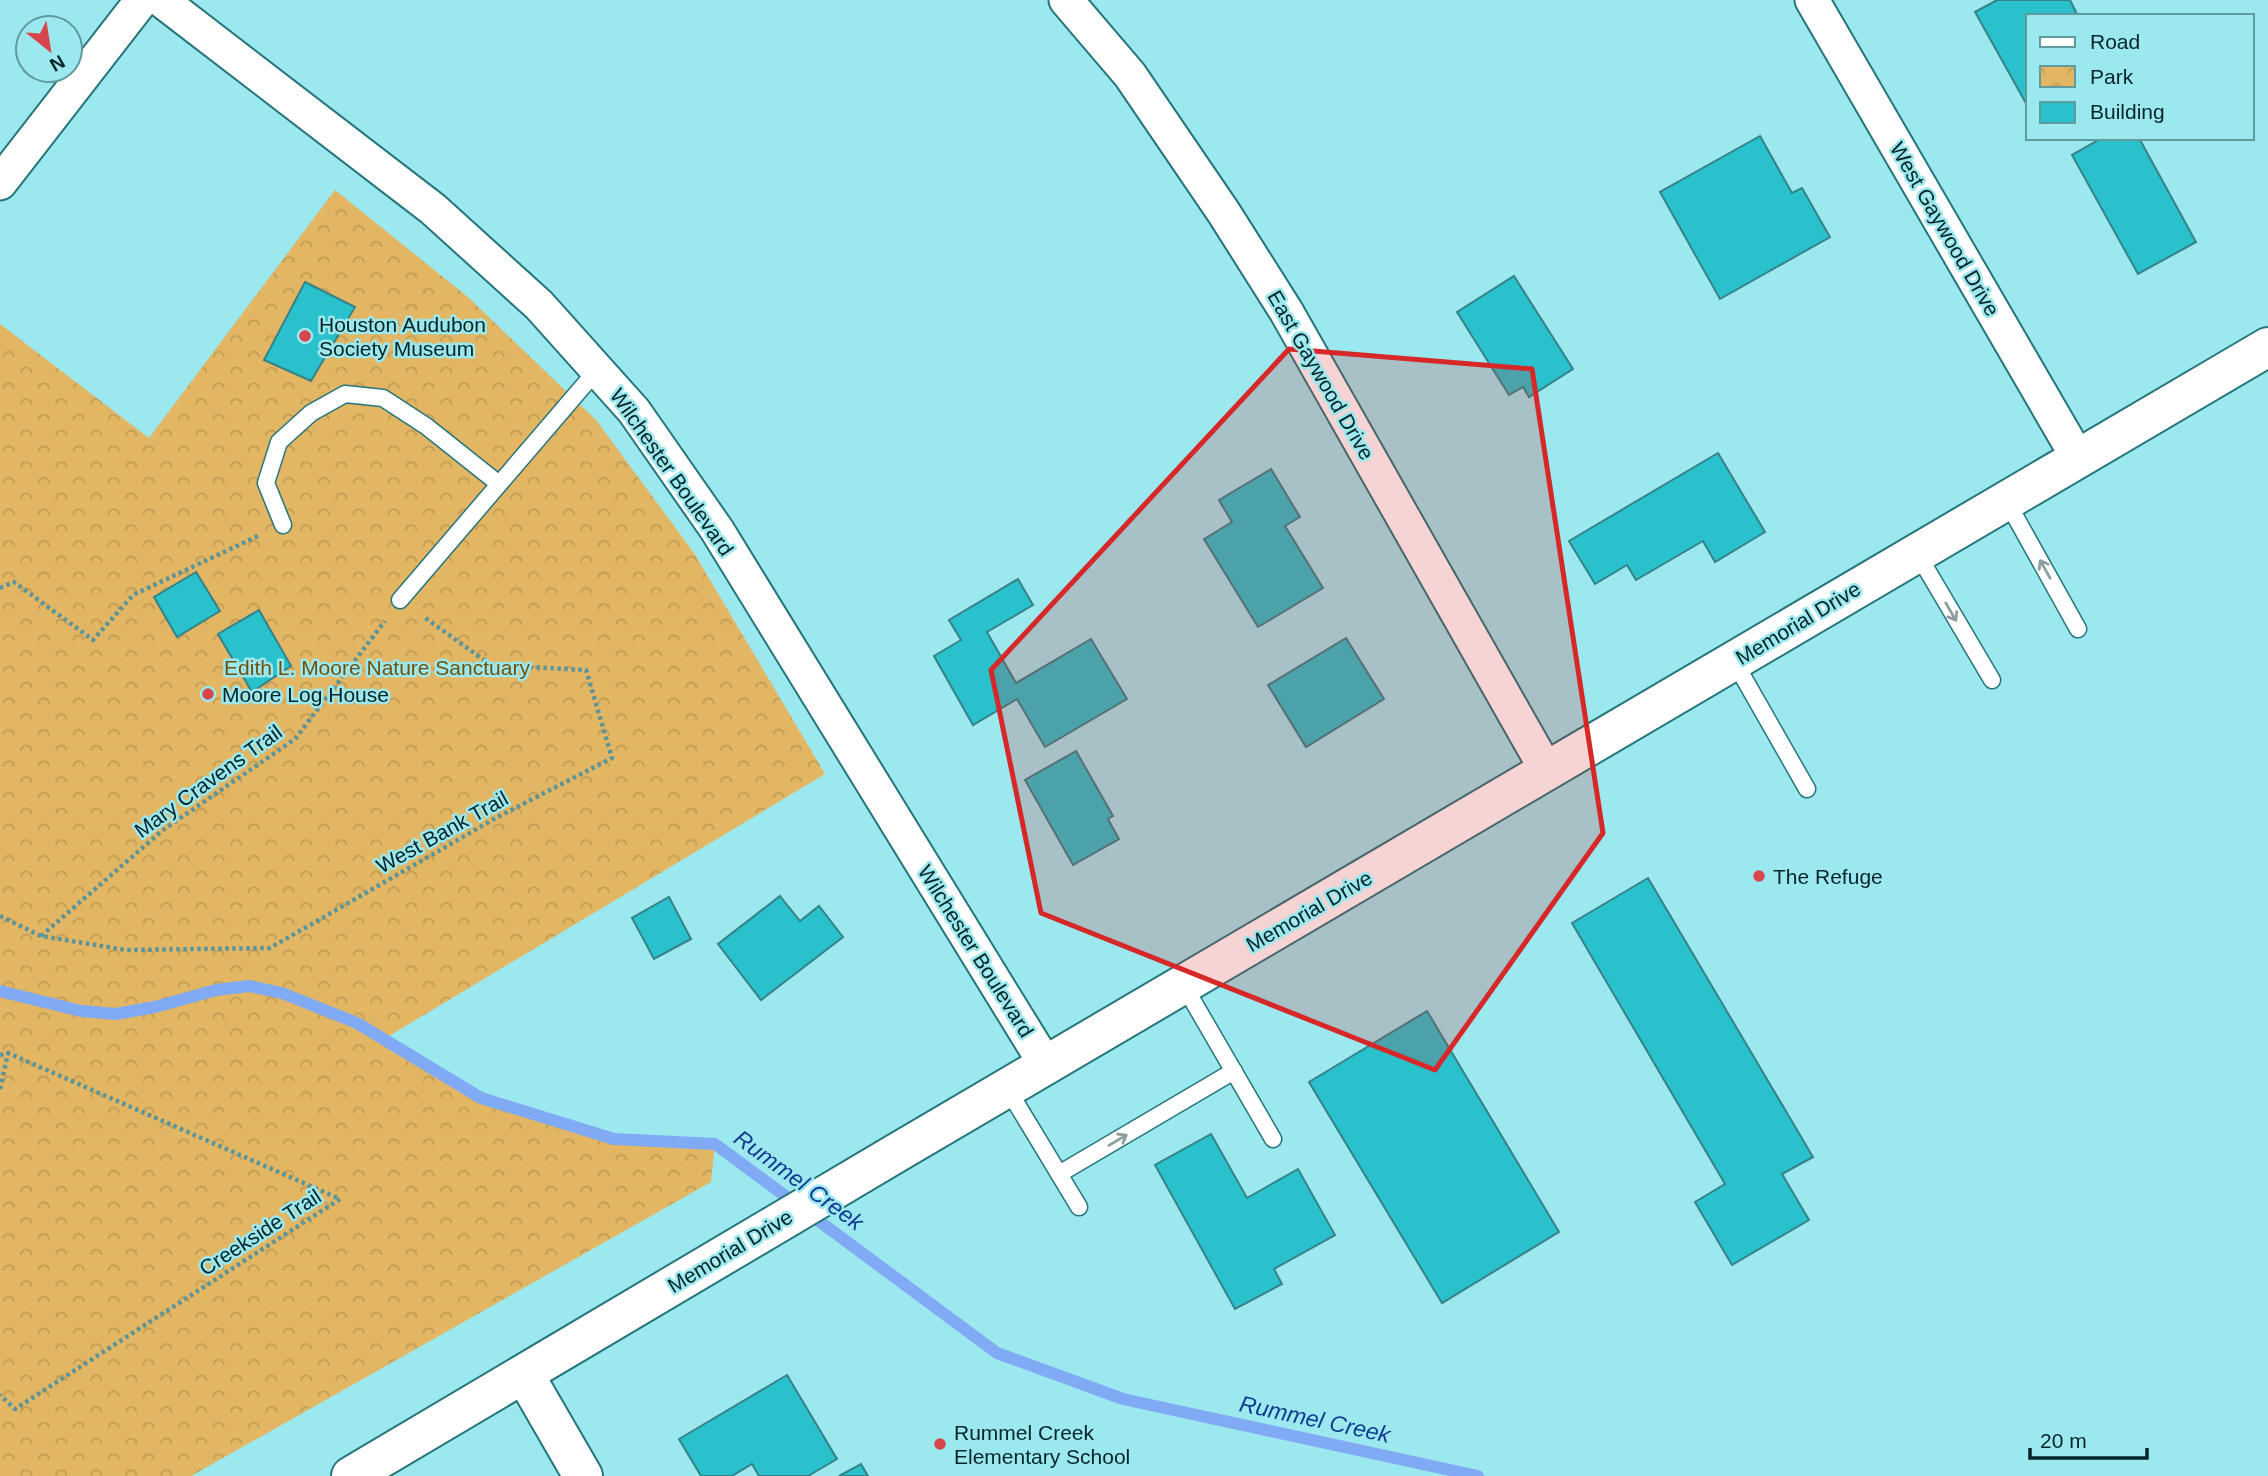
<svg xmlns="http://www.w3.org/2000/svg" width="2268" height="1476" viewBox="0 0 2268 1476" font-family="Arial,sans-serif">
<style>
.park{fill:url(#park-crowns)}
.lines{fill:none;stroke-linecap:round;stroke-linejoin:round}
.stream{stroke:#81aaf5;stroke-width:12}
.building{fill:#29c1cb;stroke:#358288;stroke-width:2}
.lane-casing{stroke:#25757b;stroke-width:19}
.street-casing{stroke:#25757b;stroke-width:37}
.secondary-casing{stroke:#25757b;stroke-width:42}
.path{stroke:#5b9499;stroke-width:4.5;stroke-dasharray:3.5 3.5;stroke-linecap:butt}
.lane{stroke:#fff;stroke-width:16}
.street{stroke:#fff;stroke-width:33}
.secondary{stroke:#fff;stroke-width:38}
.oneway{stroke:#8e9d9e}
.marked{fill:#d62828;fill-opacity:0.2;stroke:#d62828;stroke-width:5;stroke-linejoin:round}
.poi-dot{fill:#d6464b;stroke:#9ce8ef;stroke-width:2.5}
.labels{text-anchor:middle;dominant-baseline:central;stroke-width:5;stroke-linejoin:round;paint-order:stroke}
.street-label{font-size:21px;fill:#042528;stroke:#9ce8ef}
.poi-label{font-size:21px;fill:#042528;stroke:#9ce8ef;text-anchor:start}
.park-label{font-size:21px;fill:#70520c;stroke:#9ce8ef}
.water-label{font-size:23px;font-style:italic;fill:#123c91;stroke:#9ce8ef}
</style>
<defs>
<pattern id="park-crowns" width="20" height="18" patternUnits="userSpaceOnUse" patternTransform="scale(1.75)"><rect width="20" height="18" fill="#e2b663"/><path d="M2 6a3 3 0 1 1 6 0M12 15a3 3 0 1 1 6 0" fill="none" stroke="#c09c56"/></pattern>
</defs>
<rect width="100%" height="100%" fill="#9ce8ef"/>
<polygon class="park" points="335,190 469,298 596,420 694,553 825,774 384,1039 482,1098 614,1139 715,1144 711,1182 191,1476 0,1476 0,324 149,438"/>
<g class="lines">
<polyline class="stream" points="0,991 81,1011 116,1014 155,1007 216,990 249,986 282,993 357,1023 481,1098 614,1139 715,1144 997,1353 1123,1399 1478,1476"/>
</g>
<g class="building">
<polygon points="1997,0 2070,0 2078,16 2028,16 2028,107 1975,12"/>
<polygon points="1760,136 1792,193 1802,188 1830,237 1720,299 1660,192"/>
<polygon points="2102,138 2139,138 2196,242 2138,274 2072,155"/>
<polygon points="1514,276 1573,369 1529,397 1523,387 1509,395 1457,312"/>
<polygon points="305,282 355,307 311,381 264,360"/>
<polygon points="1718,453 1765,532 1715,562 1703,541 1636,580 1627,565 1595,584 1569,541"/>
<polygon points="1271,469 1300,517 1285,526 1323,588 1258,627 1204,539 1232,522 1219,500"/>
<polygon points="196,572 220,611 177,637 154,597"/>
<polygon points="1018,579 1033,605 987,632 1016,683 1091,639 1127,699 1045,747 1017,699 973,725 934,656 961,640 949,620"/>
<polygon points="259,610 291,666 252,692 218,634"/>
<polygon points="1346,638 1384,699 1306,747 1268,685"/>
<polygon points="1076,751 1113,816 1108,819 1119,839 1073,865 1025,780"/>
<polygon points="1648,878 1813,1157 1782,1174 1809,1220 1732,1265 1695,1202 1725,1184 1572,923"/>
<polygon points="780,896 800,921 819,906 843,937 761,1000 718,944"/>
<polygon points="669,897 691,939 654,959 632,918"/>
<polygon points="1427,1011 1559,1232 1442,1303 1309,1082"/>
<polygon points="1211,1134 1247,1198 1298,1169 1335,1235 1274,1269 1282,1284 1235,1309 1155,1165"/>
<polygon points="787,1375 837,1459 808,1476 759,1476 752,1464 732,1476 701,1476 679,1439"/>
<polygon points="861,1464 868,1476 839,1476"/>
</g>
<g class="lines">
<defs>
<g id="lane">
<polyline points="2006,500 2078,629"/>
<polyline points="283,525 266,483 279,442 311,413 345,394 383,398 426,426 499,484"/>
<polyline points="1917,553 1992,680"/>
<polyline points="400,600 597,370"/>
<polyline points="1734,661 1807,789"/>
<polyline points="1183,984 1273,1139"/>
<polyline points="1007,1088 1079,1207"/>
<polyline points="1059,1174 1234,1071"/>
</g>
<g id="street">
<polyline points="161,0 433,209 539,305 634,411 717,530 1046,1065"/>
<polyline points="1066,0 1130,75 1224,213 1286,311 1547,771"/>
<polyline points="1812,0 2078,458"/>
<polyline points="0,183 142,0"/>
</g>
<g id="secondary">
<polyline points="524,1374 583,1476"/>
<polyline points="351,1476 898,1152 2268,347"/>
</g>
</defs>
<use href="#lane" class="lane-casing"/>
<use href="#street" class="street-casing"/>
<use href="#secondary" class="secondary-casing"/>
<g class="path">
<polyline points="0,588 14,582 93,640 133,595 260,535"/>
<polyline points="0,916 41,936 126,950 270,948 494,819 612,758 586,670 491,665 424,617"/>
<polyline points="41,936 163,830 295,739 385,621"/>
<polyline points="0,1055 8,1053 340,1199 15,1409 0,1395"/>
<polyline points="0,1089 8,1053"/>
</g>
<use href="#lane" class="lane"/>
<use href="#street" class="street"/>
<use href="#secondary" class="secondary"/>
</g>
<defs><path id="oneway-shaft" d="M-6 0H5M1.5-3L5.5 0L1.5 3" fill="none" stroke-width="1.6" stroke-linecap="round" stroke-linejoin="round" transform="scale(1.75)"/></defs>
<g class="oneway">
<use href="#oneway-shaft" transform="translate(2045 569) rotate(-119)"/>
<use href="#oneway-shaft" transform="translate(1951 612) rotate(60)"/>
<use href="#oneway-shaft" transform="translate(1118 1140) rotate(-31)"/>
</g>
<path class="marked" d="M 1289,349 L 1532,369 L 1603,833 L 1435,1070 L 1041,913 L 991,670 Z"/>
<g class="poi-dot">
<circle cx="305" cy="336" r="7"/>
<circle cx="208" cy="694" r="7"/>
<circle cx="1759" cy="876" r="7"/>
<circle cx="940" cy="1444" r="7"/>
</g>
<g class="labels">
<g class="street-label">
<text transform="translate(1945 229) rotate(60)">West Gaywood Drive</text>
<text transform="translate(1321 375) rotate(60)">East Gaywood Drive</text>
<text transform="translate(672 472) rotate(55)">Wilchester Boulevard</text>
<text transform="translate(1798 623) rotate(-31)">Memorial Drive</text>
<text transform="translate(208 781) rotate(-36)">Mary Cravens Trail</text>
<text transform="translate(442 832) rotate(-29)">West Bank Trail</text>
<text transform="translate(1309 911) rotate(-30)">Memorial Drive</text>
<text transform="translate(976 951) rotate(58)">Wilchester Boulevard</text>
<text transform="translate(260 1232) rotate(-33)">Creekside Trail</text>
<text transform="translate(730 1251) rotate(-31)">Memorial Drive</text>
</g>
<g class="poi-label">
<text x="319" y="324">Houston Audubon<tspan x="319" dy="24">Society Museum</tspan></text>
<text x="222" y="694">Moore Log House</text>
<text x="1773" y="876">The Refuge</text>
<text x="954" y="1432">Rummel Creek<tspan x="954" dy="24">Elementary School</tspan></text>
</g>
<g class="park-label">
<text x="377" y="667">Edith L. Moore Nature Sanctuary</text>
</g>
<g class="water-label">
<text transform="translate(799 1180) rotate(36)">Rummel Creek</text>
<text transform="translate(1315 1419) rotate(12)">Rummel Creek</text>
</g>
</g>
<rect x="2026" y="14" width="228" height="126" fill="#9ce8ef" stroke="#5f9a9f" stroke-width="2"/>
<rect x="2040" y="37" width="35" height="10" fill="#ffffff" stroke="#5f9a9f" stroke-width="2"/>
<text x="2090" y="49" font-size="21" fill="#042528">Road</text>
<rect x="2040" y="66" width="35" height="21" fill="url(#park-crowns)" stroke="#5f9a9f" stroke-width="2"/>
<text x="2090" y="84" font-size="21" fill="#042528">Park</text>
<rect x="2040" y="102" width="35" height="21" fill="#29c1cb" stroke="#5f9a9f" stroke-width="2"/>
<text x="2090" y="119" font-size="21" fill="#042528">Building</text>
<g transform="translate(49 49) rotate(150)"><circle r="33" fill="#9ce8ef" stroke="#5f9a9f" stroke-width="2"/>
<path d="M0-5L12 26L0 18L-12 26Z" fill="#d6464b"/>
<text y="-10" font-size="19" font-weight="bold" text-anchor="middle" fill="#042528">N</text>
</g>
<path d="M2030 1448v10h117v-10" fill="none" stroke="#042528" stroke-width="3.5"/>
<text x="2040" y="1448" font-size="21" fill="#042528" stroke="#9ce8ef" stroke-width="5" paint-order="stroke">20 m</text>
</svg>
